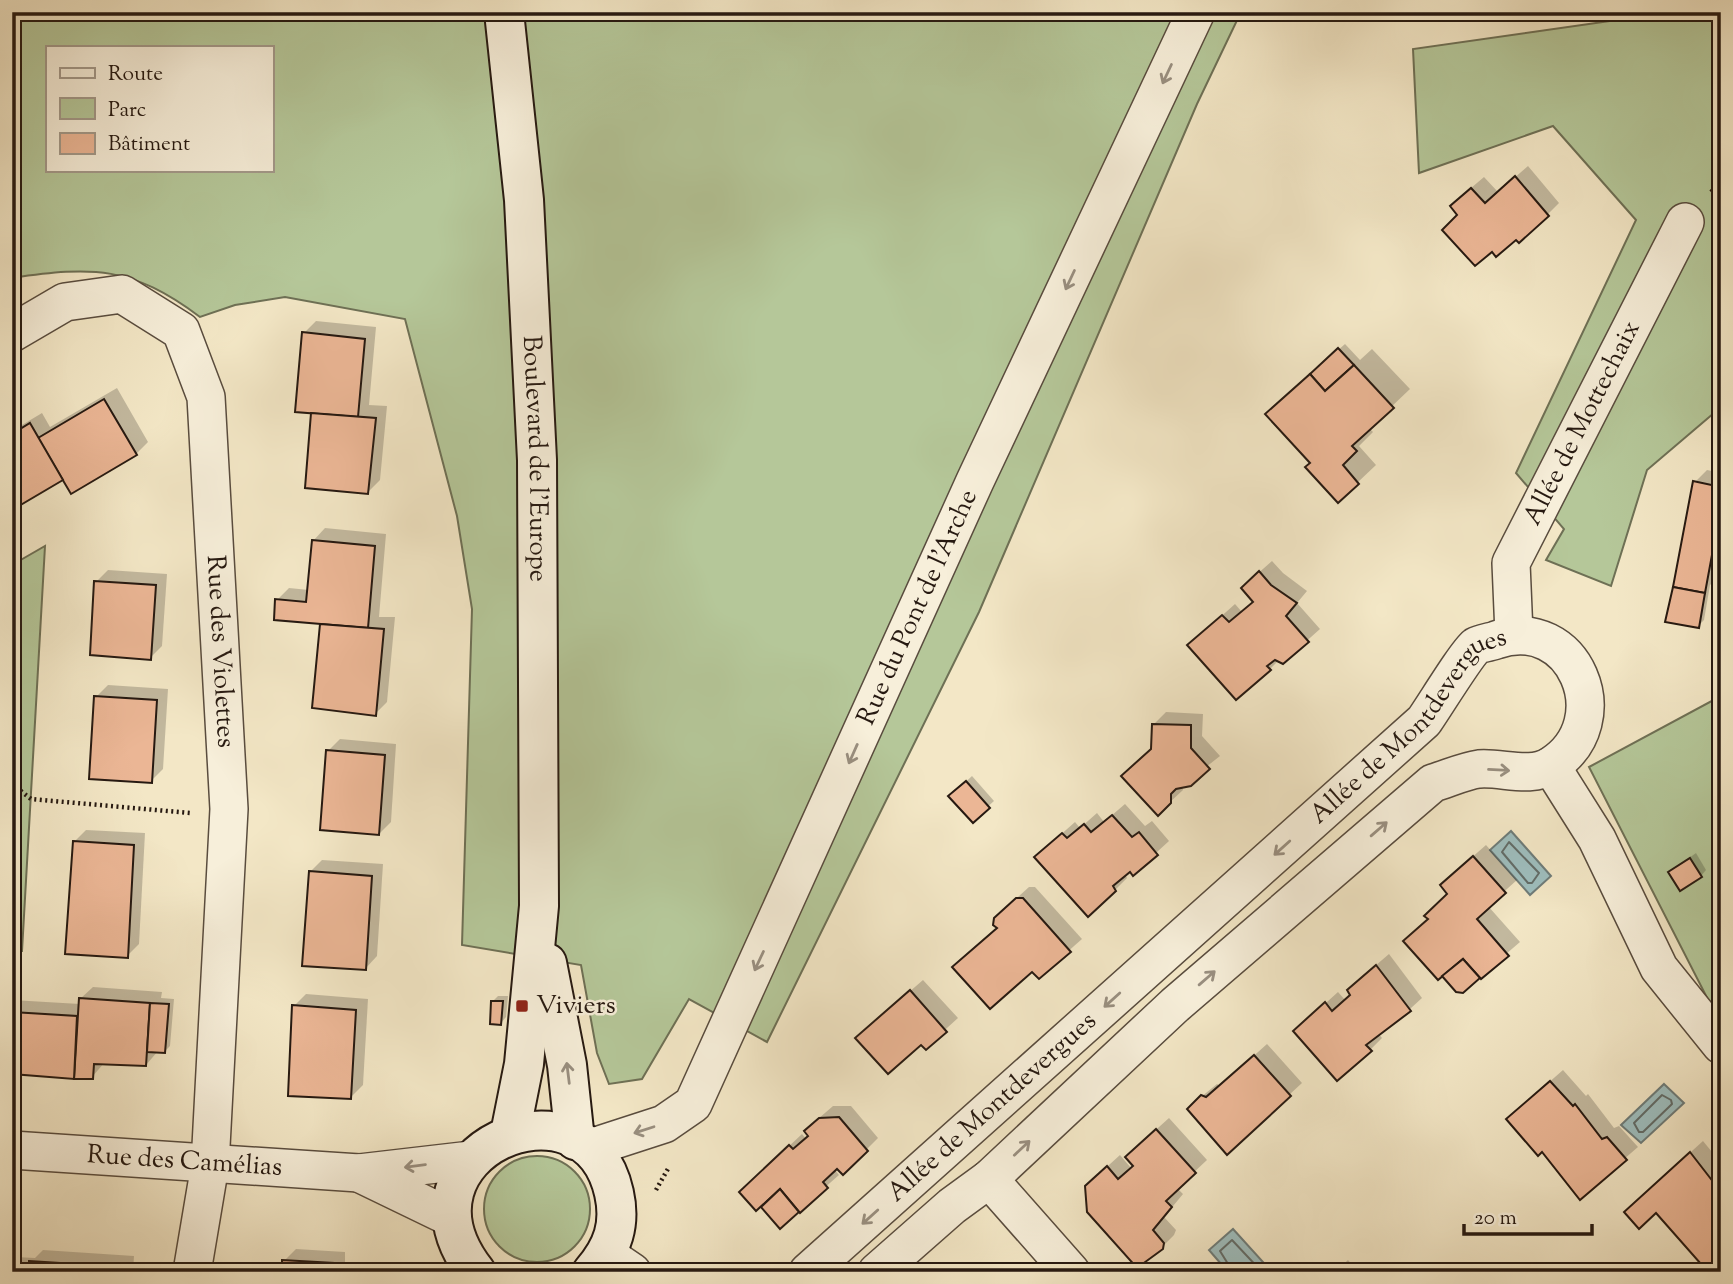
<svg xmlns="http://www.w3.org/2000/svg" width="1733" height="1284" viewBox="0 0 1733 1284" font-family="'Sorts Mill Goudy',serif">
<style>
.green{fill:#b5c799;stroke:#6e7055;stroke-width:2;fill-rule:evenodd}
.water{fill:#9ebebe;stroke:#6e7c79;stroke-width:2}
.shadow{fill:#0003}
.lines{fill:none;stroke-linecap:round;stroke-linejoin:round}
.shore{stroke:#626c68;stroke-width:2}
.building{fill:#ebb695;stroke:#261911;stroke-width:2}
.street-casing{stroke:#594c3e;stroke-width:40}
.secondary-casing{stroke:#261911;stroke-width:42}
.path{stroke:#261911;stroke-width:4.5;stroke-dasharray:2 3.5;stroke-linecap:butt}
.street{stroke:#f7efda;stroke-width:37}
.secondary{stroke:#f7efda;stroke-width:38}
.oneway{stroke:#998f80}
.poi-dot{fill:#8f2418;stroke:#f7efda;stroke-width:2.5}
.labels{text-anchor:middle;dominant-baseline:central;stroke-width:5;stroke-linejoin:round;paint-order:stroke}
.street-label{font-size:26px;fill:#261911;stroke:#f7efda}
.poi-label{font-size:26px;fill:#261911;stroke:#f7efda;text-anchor:start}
</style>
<rect width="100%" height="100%" fill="#f3e7c6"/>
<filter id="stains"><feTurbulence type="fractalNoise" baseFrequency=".00286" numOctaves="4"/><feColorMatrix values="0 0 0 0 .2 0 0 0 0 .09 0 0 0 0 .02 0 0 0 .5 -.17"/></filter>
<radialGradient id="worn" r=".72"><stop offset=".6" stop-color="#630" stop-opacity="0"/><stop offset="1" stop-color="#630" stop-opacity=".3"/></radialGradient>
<g class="green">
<path d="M 12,12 L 1241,12 L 1197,104 L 979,612 L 767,1042 L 689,999 L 642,1079 L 609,1084 L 597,1053 L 581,965 L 462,945 L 472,609 L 457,516 L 405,319 L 285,297 L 235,305 L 200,317 C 132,266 93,266 12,278 ZM 47,47 L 271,47 L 271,170 L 47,170 Z"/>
<polygon points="1673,12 1721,12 1721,407 1647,470 1611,586 1546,560 1564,529 1516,473 1636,220 1553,126 1419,173 1413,49"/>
<polygon points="45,546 22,951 12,951 12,565"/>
<polygon points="1721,696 1721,1025 1589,767"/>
<circle cx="537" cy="1209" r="53"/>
</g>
<g class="water">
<polygon points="1511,831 1551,876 1530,895 1490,850"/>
<polygon points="1664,1084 1684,1103 1641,1143 1621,1125"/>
<polygon points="1233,1229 1272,1272 1228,1272 1209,1250"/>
</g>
<g class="shadow">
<polygon points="1528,166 1559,203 1547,215 1460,214 1464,194 1484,177 1498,192"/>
<polygon points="316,321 376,327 369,405 387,406 380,480 368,492 313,411 304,333"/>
<polygon points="1345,344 1360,360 1372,349 1410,389 1369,428 1373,432 1359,446 1376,465 1338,501 1312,463 1329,358"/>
<polygon points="117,388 148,442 136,454 64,478 12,508 12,431 42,413 50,427"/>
<polygon points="1707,470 1721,473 1721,555 1716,579 1710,585 1704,620 1698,626 1695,482"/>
<polygon points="325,528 386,534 379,617 395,617 387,702 375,714 314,707 322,622 277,600 289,588 309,590 313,541"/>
<polygon points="1272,561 1283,573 1307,591 1297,603 1320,629 1283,662 1279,660 1270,669 1189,645 1235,604 1242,612 1254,601 1255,576"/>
<polygon points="108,570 167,574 162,646 150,658 96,582"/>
<polygon points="108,685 168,689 163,769 151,781 96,697"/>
<polygon points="1166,712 1203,714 1202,736 1220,756 1182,786 1183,790 1170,802 1153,748 1154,724"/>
<polygon points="340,739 396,744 391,822 379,834 328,751"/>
<polygon points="972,776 994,801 973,820 956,791"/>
<polygon points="1125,804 1145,826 1152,821 1169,841 1133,874 1130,870 1125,874 1127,878 1115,890 1049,845 1075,822 1080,828 1097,813 1104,822"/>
<polygon points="86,830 145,833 139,944 127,956 74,842"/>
<polygon points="1486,845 1517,880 1488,906 1520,942 1463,991 1430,918 1449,894 1454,873"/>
<polygon points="1696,853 1706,870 1701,876 1670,872"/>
<polygon points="322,860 383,864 377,956 365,969 310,872"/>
<polygon points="1029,887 1035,887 1082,939 1039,977 998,928 1008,906"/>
<polygon points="1389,954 1422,998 1388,1029 1386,1026 1378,1033 1382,1038 1370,1050 1307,1020 1338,992 1345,1000 1361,978"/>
<polygon points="923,980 958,1018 926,1047 921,1042 870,1026"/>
<polygon points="93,987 162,992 161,998 174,999 170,1046 164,1052 158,1051 146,1065 105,1062 92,1077 12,1072 12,1000 80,1004 80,999"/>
<polygon points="306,994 368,999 363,1085 351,1097 294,1006"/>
<polygon points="498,996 508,996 506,1017 501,1023 493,1001"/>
<polygon points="1267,1044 1302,1083 1227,1152 1201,1097 1217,1084 1220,1086"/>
<polygon points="1563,1070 1586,1096 1588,1094 1614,1128 1619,1126 1638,1147 1580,1197 1543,1149 1521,1107"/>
<polygon points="833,1106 851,1106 878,1138 866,1150 837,1167 834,1169 839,1175 780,1227 769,1201 753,1180 802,1134 806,1139 810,1135 818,1119"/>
<polygon points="1169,1118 1207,1160 1177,1188 1183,1194 1164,1217 1176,1230 1174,1235 1162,1247 1099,1174 1120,1155 1131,1168 1139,1145"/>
<polygon points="1703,1141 1721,1163 1721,1268 1716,1272 1656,1211 1638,1200"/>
<polygon points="296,1249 345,1252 345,1272 284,1272 284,1261"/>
<polygon points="43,1250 134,1256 133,1272 12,1272 12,1261 16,1257 35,1258"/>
<polygon points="1348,1260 1358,1272 1335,1272"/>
</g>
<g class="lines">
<g class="shore">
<polygon points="1509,842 1539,873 1532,883 1528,883 1502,852"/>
<polygon points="1662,1095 1671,1100 1672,1104 1643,1132 1639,1132 1634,1123"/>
<polyline points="1233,1272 1220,1251 1232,1240 1262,1272"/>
</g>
</g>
<g class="building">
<polygon points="1392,12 1484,12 1485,18 1392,18"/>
<polygon points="1515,176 1549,216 1519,243 1516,240 1496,257 1492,252 1475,266 1442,230 1457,215 1450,206 1471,188 1485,203"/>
<polygon points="302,332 365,339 358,417 295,412"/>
<polygon points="1338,348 1354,365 1325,391 1310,374"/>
<polygon points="1354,365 1394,408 1352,446 1357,451 1343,465 1359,484 1338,503 1305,467 1310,463 1265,414 1310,374 1325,391"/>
<polygon points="104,399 137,455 71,494 38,438"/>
<polygon points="311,413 376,418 368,494 305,488"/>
<polygon points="30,423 63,480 12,510 12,434"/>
<polygon points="1693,481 1721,487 1721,506 1705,593 1673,587"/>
<polygon points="312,540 375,546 368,628 274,620 275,599 306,602"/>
<polygon points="1259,571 1271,585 1297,603 1286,616 1309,642 1283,664 1275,660 1267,666 1271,670 1236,700 1187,645 1222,615 1229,622 1253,602 1241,588"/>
<polygon points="94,581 156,585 151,660 90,655"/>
<polygon points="1673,587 1705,593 1699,628 1665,622"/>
<polygon points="320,624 384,629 376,716 312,708"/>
<polygon points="94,696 157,700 152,783 89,779"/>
<polygon points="1152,724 1191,725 1191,748 1210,769 1191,786 1176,789 1171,794 1171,803 1158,816 1121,776 1151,749"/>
<polygon points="326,750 385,755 379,835 320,830"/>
<polygon points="966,781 990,808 973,823 948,796"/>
<polygon points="1112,815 1132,837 1139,832 1158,855 1133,876 1130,872 1113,886 1116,891 1088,917 1034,857 1062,833 1067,838 1084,824 1091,832"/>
<polygon points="73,841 134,845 128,958 65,954"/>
<polygon points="1473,856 1506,893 1477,919 1509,956 1481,979 1463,959 1438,980 1403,941 1428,919 1424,916 1447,894 1440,885"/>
<polygon points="1690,858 1702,877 1680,891 1668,872"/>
<polygon points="309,871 372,876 366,970 302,966"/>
<polygon points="1016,898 1023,898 1071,952 1039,979 1032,972 990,1009 952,967 997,928 993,925 994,918"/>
<polygon points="1463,959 1480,978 1463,993 1456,992 1442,976"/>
<polygon points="1376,965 1411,1011 1366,1045 1372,1051 1337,1081 1293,1031 1325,1002 1332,1011 1350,995 1347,990"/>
<polygon points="910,990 947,1032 926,1050 921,1045 888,1074 855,1038"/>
<polygon points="79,998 150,1003 146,1066 94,1064 93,1079 74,1079"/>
<polygon points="491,1001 503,1001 501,1025 490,1024"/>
<polygon points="150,1003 169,1004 165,1053 147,1052"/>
<polygon points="292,1005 356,1010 351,1099 288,1096"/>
<polygon points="12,1012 77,1016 74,1079 12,1074"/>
<polygon points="1254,1055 1291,1096 1227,1155 1187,1109 1201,1095 1206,1097"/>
<polygon points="1550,1081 1573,1106 1575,1104 1602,1139 1607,1137 1627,1160 1580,1200 1542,1152 1538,1156 1506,1119"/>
<polygon points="839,1117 868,1151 843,1175 837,1169 823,1182 828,1188 800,1213 780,1189 756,1211 739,1192 789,1145 793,1149 808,1136 804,1131 819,1118"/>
<polygon points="1156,1129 1196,1173 1166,1201 1172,1207 1153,1230 1164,1243 1163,1249 1137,1268 1087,1212 1085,1186 1107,1166 1118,1179 1133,1166 1125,1157"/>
<polygon points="1690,1152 1721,1192 1719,1272 1708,1272 1656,1213 1639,1229 1624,1212"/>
<polygon points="780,1189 799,1212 780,1229 761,1207"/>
<polygon points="282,1260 334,1263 334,1272 282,1272"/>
<polygon points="29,1261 75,1264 74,1272 29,1272"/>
<polygon points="12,1262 29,1264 29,1272 12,1272"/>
<polygon points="75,1264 122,1268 122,1272 74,1272"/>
</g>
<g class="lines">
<defs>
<g id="street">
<path id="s1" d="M 12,333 L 65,302 L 122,294 L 181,331 L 206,397 L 229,809 L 210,1165 L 192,1272"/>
<path id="s2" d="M 1514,634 L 1511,563 L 1685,222"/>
<polyline points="1551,766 1597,839 1659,968 1721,1045"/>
<path id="s3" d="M 590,1148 L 664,1124 L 693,1104 L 975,481 L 1196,12"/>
<path id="s4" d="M 12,1150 L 359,1173 L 471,1160"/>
<polyline points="359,1173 452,1218"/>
<polyline points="989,1179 1071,1272"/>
<polyline points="607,1255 632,1272"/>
<path id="s5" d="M 808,1272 L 1424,721 C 1434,707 1466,654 1476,646 C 1481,643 1491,642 1496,640 C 1574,613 1620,721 1552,765 C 1530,779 1503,767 1479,769 C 1464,771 1447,779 1433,783 L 1175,1005 L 989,1179 L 952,1206 L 877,1272"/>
</g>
<g id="secondary">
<path id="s6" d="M 504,12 L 524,200 L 537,460 L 539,906 L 524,1064 L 510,1134"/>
<polyline points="547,963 567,1065 575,1140"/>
<path d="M 476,1272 C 383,1153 586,1066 614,1193 C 621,1224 613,1248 592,1272"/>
</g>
</defs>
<use href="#street" class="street-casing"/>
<use href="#secondary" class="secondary-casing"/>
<g class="path">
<polyline points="1711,192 1721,182"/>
<polyline points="12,784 31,799 190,813"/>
<polyline points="656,1190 669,1167"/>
</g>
<use href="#street" class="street"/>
<use href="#secondary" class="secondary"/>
</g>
<defs><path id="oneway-shaft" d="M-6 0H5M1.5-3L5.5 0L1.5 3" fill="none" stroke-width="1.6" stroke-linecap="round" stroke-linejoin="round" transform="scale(1.75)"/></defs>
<g class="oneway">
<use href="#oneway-shaft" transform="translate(1167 74) rotate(115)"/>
<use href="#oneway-shaft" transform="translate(1070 280) rotate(115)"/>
<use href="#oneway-shaft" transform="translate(853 754) rotate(114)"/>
<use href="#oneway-shaft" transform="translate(1499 770) rotate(3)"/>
<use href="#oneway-shaft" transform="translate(1379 829) rotate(-41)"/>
<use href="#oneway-shaft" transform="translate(1282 848) rotate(138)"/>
<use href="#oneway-shaft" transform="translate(759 961) rotate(115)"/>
<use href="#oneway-shaft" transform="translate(1207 978) rotate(-41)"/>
<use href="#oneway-shaft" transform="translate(1112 1000) rotate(138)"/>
<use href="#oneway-shaft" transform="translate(568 1073) rotate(-97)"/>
<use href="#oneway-shaft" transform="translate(644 1130) rotate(162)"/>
<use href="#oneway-shaft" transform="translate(1022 1148) rotate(-43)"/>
<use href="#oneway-shaft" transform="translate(415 1166) rotate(173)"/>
<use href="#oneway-shaft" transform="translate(870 1217) rotate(138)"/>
</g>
<rect class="poi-dot" x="515" y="999" width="14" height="14" rx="3.5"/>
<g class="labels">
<g class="street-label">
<text stroke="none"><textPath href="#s2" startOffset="228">Allée de Mottechaix</textPath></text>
<text stroke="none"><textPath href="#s6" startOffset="448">Boulevard de l'Europe</textPath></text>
<text stroke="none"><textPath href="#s3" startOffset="658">Rue du Pont de l'Arche</textPath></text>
<text stroke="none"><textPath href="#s1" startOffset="514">Rue des Violettes</textPath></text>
<text stroke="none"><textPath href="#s5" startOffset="814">Allée de Montdevergues</textPath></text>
<text stroke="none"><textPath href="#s5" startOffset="247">Allée de Montdevergues</textPath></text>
<text stroke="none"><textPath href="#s4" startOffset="173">Rue des Camélias</textPath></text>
</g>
<g class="poi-label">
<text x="536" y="1006">Viviers</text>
</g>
</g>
<rect width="1733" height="1284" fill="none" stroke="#f3e7c6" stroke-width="42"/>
<rect x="14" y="14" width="1705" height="1256" fill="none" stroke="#261911" stroke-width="3.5"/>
<rect x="21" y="21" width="1691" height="1242" fill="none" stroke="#261911" stroke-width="2"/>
<rect x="46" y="46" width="228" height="126" fill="#f7efda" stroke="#a3998a" stroke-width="2"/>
<rect x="60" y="68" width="35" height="10" fill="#f7efda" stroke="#a3998a" stroke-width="2"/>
<text x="108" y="80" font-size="21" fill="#261911">Route</text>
<rect x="60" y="98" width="35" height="21" fill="#b5c799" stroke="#a3998a" stroke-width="2"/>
<text x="108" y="116" font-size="21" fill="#261911">Parc</text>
<rect x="60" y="133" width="35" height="21" fill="#ebb695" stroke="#a3998a" stroke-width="2"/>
<text x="108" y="150" font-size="21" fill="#261911">Bâtiment</text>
<path d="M1464 1224v10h128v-10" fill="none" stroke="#261911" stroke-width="3.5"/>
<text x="1474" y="1224" font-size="21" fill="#261911" stroke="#f7efda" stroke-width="5" paint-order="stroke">20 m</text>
<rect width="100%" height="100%" filter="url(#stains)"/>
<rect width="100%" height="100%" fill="url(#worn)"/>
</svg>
